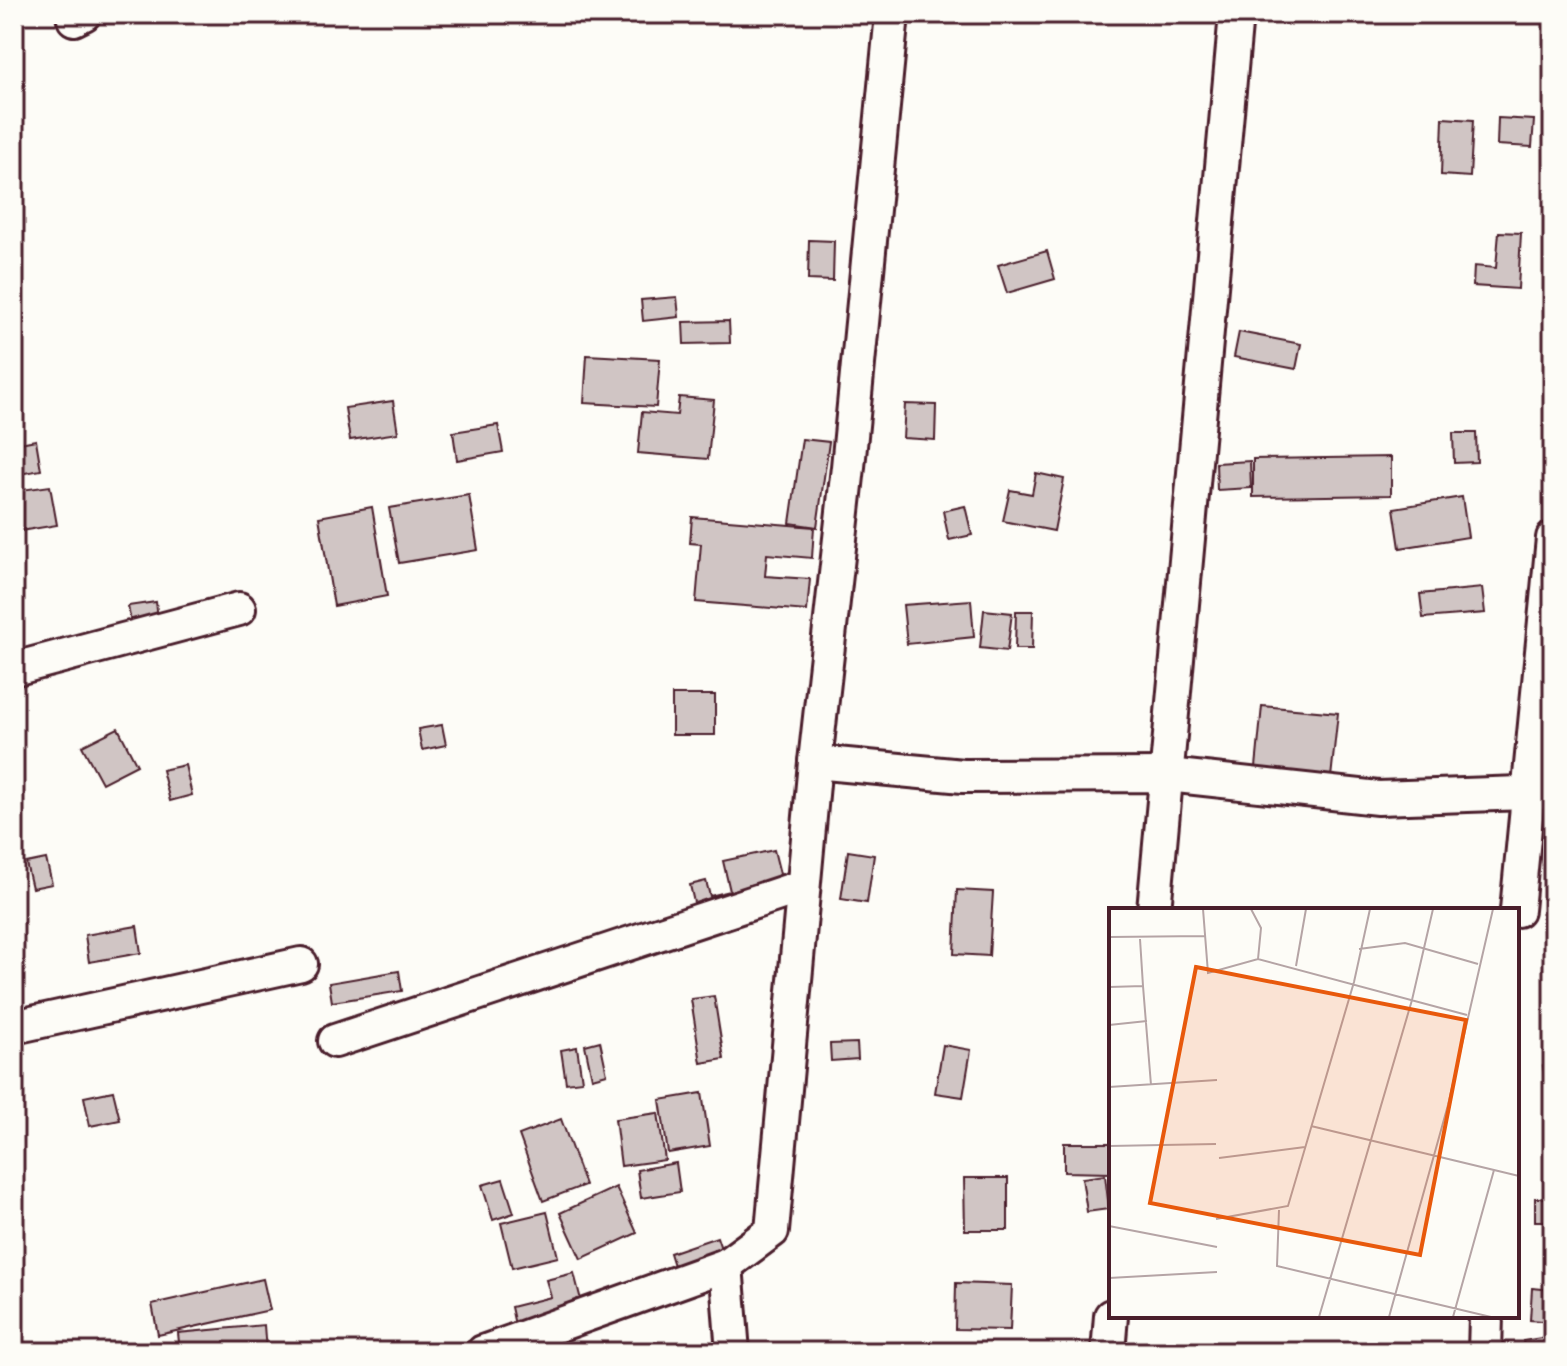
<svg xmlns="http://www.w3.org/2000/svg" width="1567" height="1366" viewBox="0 0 1567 1366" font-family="Itim,sans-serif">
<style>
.building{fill:#d0c5c4;stroke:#4a1f2b;stroke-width:2}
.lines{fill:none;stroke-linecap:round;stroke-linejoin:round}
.street-casing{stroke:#4a1f2b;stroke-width:38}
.street{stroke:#fdfcf7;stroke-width:32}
.inset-road{fill:none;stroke:#b5a4a5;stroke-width:2}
.view{fill:#e8590c;fill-opacity:0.15;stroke:#e8590c;stroke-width:4}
.inset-edge{fill:none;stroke:#4a1f2b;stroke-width:4}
</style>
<rect width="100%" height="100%" fill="#fdfcf7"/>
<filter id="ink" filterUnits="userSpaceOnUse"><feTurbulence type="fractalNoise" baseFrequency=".0125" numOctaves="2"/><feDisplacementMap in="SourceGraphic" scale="16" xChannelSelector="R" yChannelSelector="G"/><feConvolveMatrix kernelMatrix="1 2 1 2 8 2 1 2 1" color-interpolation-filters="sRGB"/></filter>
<g filter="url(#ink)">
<g class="building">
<polygon points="1443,118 1473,120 1470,177 1441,175"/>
<polygon points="1498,118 1534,120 1532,147 1497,145"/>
<polygon points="1499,232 1521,233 1518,289 1473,286 1474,266 1496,268"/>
<polygon points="809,240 834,241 833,281 808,280"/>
<polygon points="1047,251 1055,279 1007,293 998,265"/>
<polygon points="677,297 679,317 643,321 641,300"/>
<polygon points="729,321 730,343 684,344 683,322"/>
<polygon points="1239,332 1301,344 1296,369 1234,357"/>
<polygon points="587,355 660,359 656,407 584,403"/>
<polygon points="679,397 714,400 708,459 638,453 642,412 677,415"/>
<polygon points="393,401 398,433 350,440 345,408"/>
<polygon points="905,404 936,405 935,440 903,438"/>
<polygon points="498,425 503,452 457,460 453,432"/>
<polygon points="1453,433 1476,433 1477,462 1454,463"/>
<polygon points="802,439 829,442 817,527 790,523"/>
<polygon points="36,440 41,470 14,475 14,444"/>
<polygon points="1391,457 1391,495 1253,497 1253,459"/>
<polygon points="1250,461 1251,488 1217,490 1216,463"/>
<polygon points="1036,473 1064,479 1054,531 1003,521 1010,490 1032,494"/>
<polygon points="50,486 57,525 14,532 14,491"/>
<polygon points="469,495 478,550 399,563 389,508"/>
<polygon points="1462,497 1468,537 1400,548 1394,508"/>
<polygon points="965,506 972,535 949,540 943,511"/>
<polygon points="372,507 387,596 334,606 319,517"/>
<polygon points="692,517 814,527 812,558 767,554 765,576 810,579 807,611 696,602 701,544 690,543"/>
<polygon points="1482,588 1485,613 1423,618 1420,594"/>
<polygon points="971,600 974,637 907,644 903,605"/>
<polygon points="156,602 158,619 131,623 128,606"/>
<polygon points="984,610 1012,613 1007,651 980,648"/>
<polygon points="1016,611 1033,611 1032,649 1015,649"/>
<rect x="672" y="695" width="43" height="40"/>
<polygon points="1262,706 1338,713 1328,805 1253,798"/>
<polygon points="442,725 446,745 422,750 418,729"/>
<polygon points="118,728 137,765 102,783 82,746"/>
<polygon points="185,765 192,795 170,801 162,770"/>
<polygon points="774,850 781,878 750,885 757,916 700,929 690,885 706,881 710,896 730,891 723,861"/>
<polygon points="848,851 874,855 867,903 841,899"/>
<polygon points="46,859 52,884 32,888 26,863"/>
<polygon points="957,890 993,892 989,956 954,954"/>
<polygon points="137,926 141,953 89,962 85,935"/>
<polygon points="399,971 402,991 332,1002 329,983"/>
<polygon points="714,996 724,1059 701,1063 691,999"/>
<polygon points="600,1041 607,1074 592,1078 585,1045"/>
<polygon points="857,1043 858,1059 831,1061 830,1044"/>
<polygon points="943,1045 971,1050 963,1097 935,1093"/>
<polygon points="577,1047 582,1081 566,1083 561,1050"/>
<polygon points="1553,1064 1553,1095 1548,1096 1543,1066"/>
<polygon points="113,1091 120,1120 90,1126 84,1097"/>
<polygon points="702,1093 710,1146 668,1153 660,1100"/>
<polygon points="658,1113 665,1160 621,1166 615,1119"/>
<polygon points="561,1119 585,1185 543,1201 519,1135"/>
<polygon points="1064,1143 1111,1143 1111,1173 1064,1172"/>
<polygon points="676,1163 680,1192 641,1198 637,1170"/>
<polygon points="1105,1175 1109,1209 1087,1212 1082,1178"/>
<polygon points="964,1178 1008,1178 1008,1230 965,1230"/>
<polygon points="503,1179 514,1213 493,1220 482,1185"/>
<polygon points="616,1187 637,1233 581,1259 560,1213"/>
<rect x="1535" y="1198" width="18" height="23"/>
<polygon points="547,1212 558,1257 512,1268 501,1223"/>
<polygon points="717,1237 729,1272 681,1288 670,1253"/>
<polygon points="574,1273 582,1304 544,1313 553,1348 521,1352 511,1307 551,1297 546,1280"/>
<polygon points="263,1279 270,1310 158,1335 152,1304"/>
<polygon points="956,1283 1012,1285 1010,1330 955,1329"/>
<polygon points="1532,1288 1553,1290 1553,1322 1530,1320"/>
<polygon points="264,1325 266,1352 180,1352 178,1333"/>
<polygon points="1553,1336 1553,1352 1525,1352 1523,1341"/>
</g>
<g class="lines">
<defs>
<g id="street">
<polyline points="73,14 74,19 84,14"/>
<polyline points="14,669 239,609"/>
<polyline points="815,762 963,776 1168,775 1378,798 1553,792"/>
<polyline points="1154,910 1236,14"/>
<polyline points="1517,910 1553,538"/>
<polyline points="14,1027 301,964"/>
<polyline points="335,1041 803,886"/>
<polyline points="726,1265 733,1352"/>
<polyline points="483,1352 726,1265 772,1231 815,762 848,467 892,14"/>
<polyline points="1108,1352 1111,1316"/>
<polyline points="1485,1352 1486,1316"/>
</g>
</defs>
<use href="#street" class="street-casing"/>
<use href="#street" class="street"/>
</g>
</g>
<g transform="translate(1109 908)">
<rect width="410" height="410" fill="#fdfcf7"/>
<path class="inset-road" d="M 94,1 L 99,65 L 149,51 L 358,107M 142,1 L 152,20 L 149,51M 0,29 L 96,28M 31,31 L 34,78M 250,41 L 296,35 L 369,56M 187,58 L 197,1M 0,79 L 34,78 L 42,177M 0,117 L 38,113M 0,179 L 108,172M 202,218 L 410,268M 0,238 L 107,236M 110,250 L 196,239M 170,302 L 168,358 L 382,409M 107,311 L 179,298 L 245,74 L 261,1M 0,318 L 108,339M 0,370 L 108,364M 210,409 L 303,92 L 324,1M 280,409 L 339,197 L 384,1M 344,409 L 385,262"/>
<path class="view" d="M 87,59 L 357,112 L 311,347 L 41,295 Z"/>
<rect width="410" height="410" class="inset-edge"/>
</g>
<rect width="1567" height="1366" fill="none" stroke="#fdfcf7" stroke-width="48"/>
<rect x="24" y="24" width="1519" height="1318" fill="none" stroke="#4a1f2b" stroke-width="3" filter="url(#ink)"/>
</svg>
